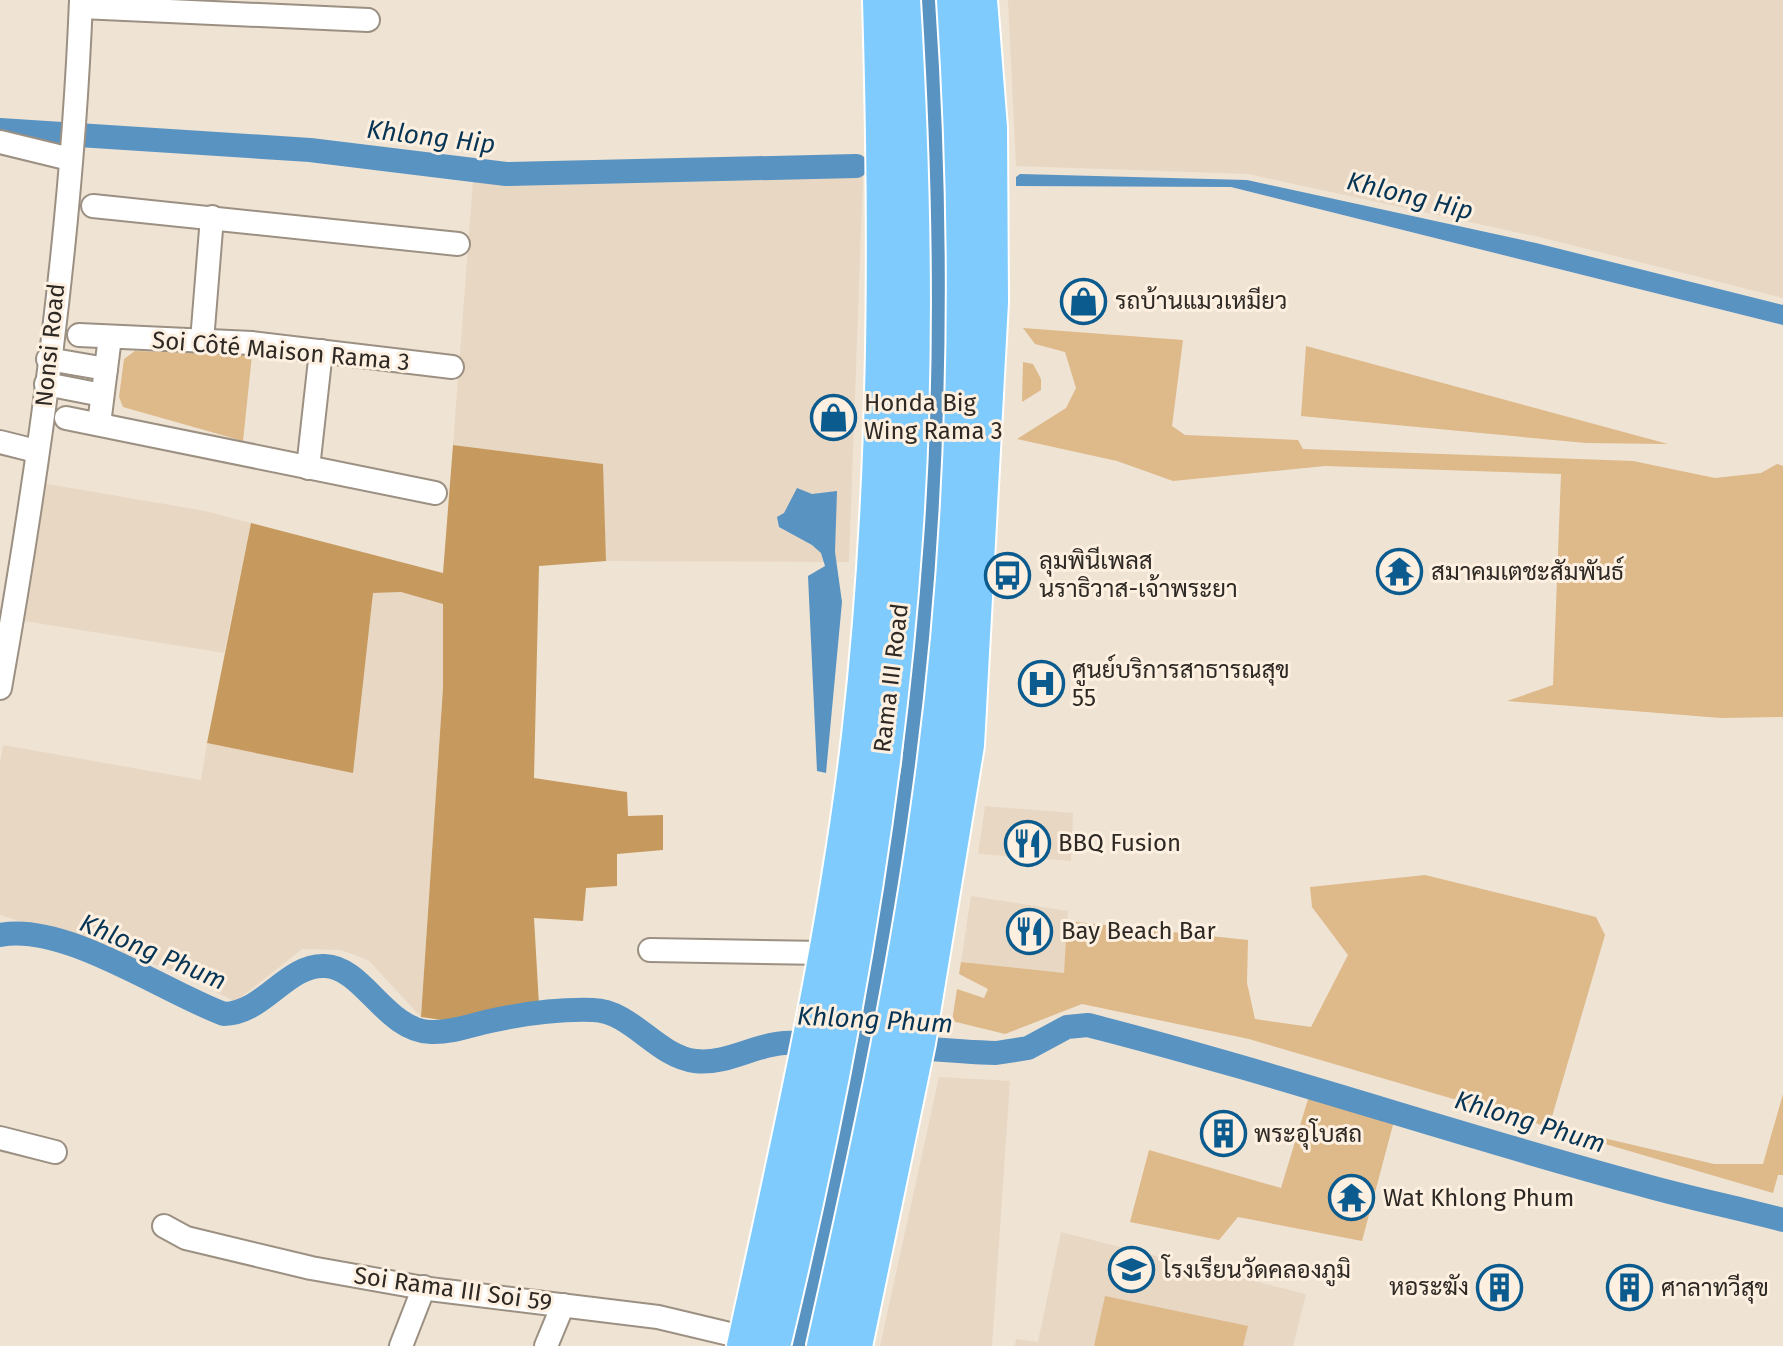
<svg xmlns="http://www.w3.org/2000/svg" width="1783" height="1346" viewBox="0 0 1783 1346" font-family="'Fira Sans',Sarabun,sans-serif">
<style>
.built{fill:#e8d7c3}
.green{fill:#deb98a}
.forest{fill:#c6995e}
.water{fill:#5993c2}
.lines{fill:none;stroke-linecap:round;stroke-linejoin:round}
.canal{stroke:#5993c2;stroke-width:24}
.minor-casing{stroke:#9b9082;stroke-width:26}
.primary-casing{stroke:#fff;stroke-width:38}
.minor{stroke:#fff;stroke-width:22}
.primary{stroke:#80cbfe;stroke-width:34}
.labels{text-anchor:middle;dominant-baseline:central;stroke-width:6;stroke-linejoin:round;paint-order:stroke}
.poi-label{font-size:24px;fill:#2e2924;stroke:#fdf0e1;text-anchor:start}
.street-label{font-size:24px;fill:#2e2924;stroke:#fdf0e1}
.water-label{font-size:26px;font-style:italic;fill:#053454;stroke:#fdf0e1}
</style>
<rect width="100%" height="100%" fill="#efe3d4"/>
<g class="built">
<polygon points="1008,0 1783,0 1783,298 1539,237 1248,174 1016,166"/>
<polygon points="863,174 849,562 606,561 602,464 453,445 473,181"/>
<polygon points="42,483 205,511 251,523 224,653 24,621"/>
<polygon points="401,592 443,604 443,688 421,1017 368,960 341,950 302,949 235,1002 184,974 0,915 0,763 3,745 201,780 207,743 352,772 373,593"/>
<polygon points="985,806 1073,813 1071,861 978,854"/>
<polygon points="971,896 1068,911 1064,973 961,962"/>
<polygon points="939,1077 1010,1081 992,1346 880,1346"/>
<polygon points="1061,1232 1306,1294 1293,1346 1015,1346 1016,1339 1038,1342"/>
</g>
<g class="green">
<polygon points="1023,328 1183,340 1172,426 1185,435 1298,440 1303,449 1633,461 1715,478 1761,473 1777,464 1783,466 1783,717 1721,718 1507,701 1553,685 1561,474 1325,466 1173,481 1117,461 1017,439 1066,408 1076,388 1065,352 1035,344"/>
<polygon points="1306,346 1668,444 1586,443 1301,416"/>
<polygon points="135,351 252,355 243,441 123,407 119,397 124,359"/>
<polygon points="1023,362 1033,364 1041,379 1041,390 1022,402"/>
<polygon points="1425,875 1596,917 1605,935 1549,1127 1249,1039 1082,1004 1005,1034 952,1021 957,989 984,998 988,989 959,974 961,962 1064,973 1067,921 1248,940 1247,983 1255,1019 1311,1027 1348,955 1312,907 1310,887"/>
<polygon points="1783,1094 1783,1175 1778,1175 1773,1193 1571,1134 1595,1136 1714,1164 1763,1164"/>
<polygon points="1309,1096 1394,1121 1362,1241 1238,1217 1219,1240 1130,1222 1149,1150 1281,1188"/>
<polygon points="1105,1296 1248,1326 1243,1346 1094,1346"/>
</g>
<polygon class="forest" points="453,445 603,464 606,561 539,566 534,778 627,792 628,816 663,815 663,850 617,854 617,886 586,888 583,921 534,918 539,1005 442,1020 421,1017 443,688 443,604 401,592 373,593 353,773 207,743 251,523 443,573"/>
<g class="water">
<polygon points="1020,174 1247,180 1536,243 1783,305 1783,325 1231,187 1016,186 1016,177"/>
<polygon points="797,488 812,494 837,491 835,552 842,602 826,773 817,771 808,576 825,566 821,553 812,545 779,527 777,517 784,513"/>
</g>
<g class="lines">
<g class="canal">
<polyline points="0,130 310,150 506,174 856,166"/>
<path d="M 0,935 C 64,922 164,992 224,1014 C 263,1014 287,964 325,966 C 363,967 386,1031 431,1032 C 451,1033 471,1025 490,1021 C 522,1014 560,1009 593,1010 C 632,1011 656,1056 695,1061 C 726,1065 753,1045 784,1043 C 853,1039 926,1051 996,1053 L 1028,1048 L 1067,1027 L 1088,1025 C 1272,1072 1452,1133 1636,1183 C 1684,1197 1734,1207 1783,1220"/>
<polyline points="803,1346 866,1047 914,765 936,506 942,234 930,0"/>
</g>
<defs>
<g id="minor">
<polyline points="81,7 368,20"/>
<polyline points="0,142 70,159"/>
<polyline points="93,206 458,244"/>
<polyline points="79,335 252,343 452,367"/>
<polyline points="202,341 212,217"/>
<polyline points="48,359 106,369"/>
<polyline points="46,384 102,395"/>
<polyline points="66,418 435,493"/>
<polyline points="99,424 110,337"/>
<polyline points="0,442 36,451"/>
<polyline points="308,468 321,351"/>
<path d="M 0,688 C 40,462 72,230 81,0"/>
<polyline points="650,950 824,953"/>
<polyline points="0,1138 55,1152"/>
<polyline points="164,1226 186,1238 311,1268 429,1289 658,1317 746,1338"/>
<polyline points="401,1346 424,1287"/>
<polyline points="546,1346 563,1305"/>
</g>
<g id="primary">
<path d="M 744,1346 C 788,1145 835,941 859,736 C 887,491 887,246 880,0"/>
<path d="M 773,1346 C 837,1081 886,811 905,539 C 918,359 914,179 903,0"/>
<path d="M 824,1346 C 864,1168 903,991 928,810 C 966,543 972,269 954,0"/>
<polyline points="855,1346 918,1043 967,745 991,302 990,128 980,0"/>
</g>
</defs>
<use href="#minor" class="minor-casing"/>
<use href="#primary" class="primary-casing"/>
<use href="#minor" class="minor"/>
<use href="#primary" class="primary"/>
</g>
<defs>
<symbol id="shop-ring" viewBox="-11 -11 22 22"><circle r="9.5" fill="#fdf0e1" stroke="#0b5b8e" stroke-width="1.5"/><path d="M-5-2.5h2.3a2.7 3.5 0 0 1 5.4 0H5L5.5 6h-11ZM-1.5-2.5h3a1.5 2.3 0 0 0-3 0Z" fill="#0b5b8e"/></symbol>
<symbol id="temple-ring" viewBox="-11 -11 22 22"><circle r="9.5" fill="#fdf0e1" stroke="#0b5b8e" stroke-width="1.5"/><path d="M0-6L5-2H3V0L6.5 2.5H4V6H1.5V3h-3V6H-4V2.5H-6.5L-3 0V-2H-5Z" fill="#0b5b8e"/></symbol>
<symbol id="bus-ring" viewBox="-11 -11 22 22"><circle r="9.5" fill="#fdf0e1" stroke="#0b5b8e" stroke-width="1.5"/><path d="M-5-6H5V4H4V6H2V4H-2V6H-4V4H-5ZM-3.5-4V0h7V-4ZM-3.5 1.2v1.5H-2V1.2ZM2 1.2v1.5H3.5V1.2Z" fill="#0b5b8e"/></symbol>
<symbol id="hospital-ring" viewBox="-11 -11 22 22"><circle r="9.5" fill="#fdf0e1" stroke="#0b5b8e" stroke-width="1.5"/><path d="M-5-5h3v3.5h4V-5h3V5h-3V1.5h-4V5h-3Z" fill="#0b5b8e"/></symbol>
<symbol id="restaurant-ring" viewBox="-11 -11 22 22"><circle r="9.5" fill="#fdf0e1" stroke="#0b5b8e" stroke-width="1.5"/><path d="M-5-6h1v4h1v-4h1v4h1v-4h1v5L-1.5 .5V6h-2V.5L-5-1ZM5-6V6H3V1.5H1.5Q1.5-4 5-6Z" fill="#0b5b8e"/></symbol>
<symbol id="building-ring" viewBox="-11 -11 22 22"><circle r="9.5" fill="#fdf0e1" stroke="#0b5b8e" stroke-width="1.5"/><path d="M-4-6H4V6H1V3H-1V6H-4ZM-2.5-4.3h1.7v1.8h-1.7ZM.8-4.3h1.7v1.8H.8ZM-2.5-1h1.7V.8h-1.7ZM.8-1h1.7V.8H.8Z" fill="#0b5b8e"/></symbol>
<symbol id="school-ring" viewBox="-11 -11 22 22"><circle r="9.5" fill="#fdf0e1" stroke="#0b5b8e" stroke-width="1.5"/><path d="M0-5L7-2L0 1L-7-2ZM-4 1L0 2.5L4 1V4Q0 6-4 4Z" fill="#0b5b8e"/></symbol>
</defs>
<g fill-rule="evenodd">
<use href="#shop-ring" x="1058" y="276" width="51" height="51"/>
<use href="#shop-ring" x="808" y="392" width="51" height="51"/>
<use href="#temple-ring" x="1374" y="546" width="51" height="51"/>
<use href="#bus-ring" x="982" y="550" width="51" height="51"/>
<use href="#hospital-ring" x="1016" y="658" width="51" height="51"/>
<use href="#restaurant-ring" x="1002" y="818" width="51" height="51"/>
<use href="#restaurant-ring" x="1004" y="906" width="51" height="51"/>
<use href="#building-ring" x="1198" y="1108" width="51" height="51"/>
<use href="#temple-ring" x="1326" y="1172" width="51" height="51"/>
<use href="#school-ring" x="1106" y="1244" width="51" height="51"/>
<use href="#building-ring" x="1474" y="1262" width="51" height="51"/>
<use href="#building-ring" x="1604" y="1262" width="51" height="51"/>
</g>
<g class="labels">
<g class="poi-label">
<text x="1115" y="301">รถบ้านแมวเหมียว</text>
<text x="864" y="403">Honda Big<tspan x="864" dy="28">Wing Rama 3</tspan></text>
<text x="1039" y="561">ลุมพินีเพลส<tspan x="1039" dy="28">นราธิวาส-เจ้าพระยา</tspan></text>
<text x="1431" y="572">สมาคมเตชะสัมพันธ์</text>
<text x="1072" y="670">ศูนย์บริการสาธารณสุข<tspan x="1072" dy="28">55</tspan></text>
<text x="1058" y="843">BBQ Fusion</text>
<text x="1061" y="931">Bay Beach Bar</text>
<text x="1254" y="1134">พระอุโบสถ</text>
<text x="1383" y="1198">Wat Khlong Phum</text>
<text x="1162" y="1270">โรงเรียนวัดคลองภูมิ</text>
<text x="1469" y="1287" text-anchor="end">หอระฆัง</text>
<text x="1661" y="1288">ศาลาทวีสุข</text>
</g>
<g class="street-label">
<text transform="translate(50 345) rotate(-84)">Nonsi Road</text>
<text transform="translate(281 351) rotate(5)">Soi Côté Maison Rama 3</text>
<text transform="translate(891 678) rotate(-83)">Rama III Road</text>
<text transform="translate(453 1289) rotate(8)">Soi Rama III Soi 59</text>
</g>
<g class="water-label">
<text transform="translate(431 137) rotate(7)">Khlong Hip</text>
<text transform="translate(1410 196) rotate(14)">Khlong Hip</text>
<text transform="translate(153 952) rotate(23)">Khlong Phum</text>
<text transform="translate(875 1020) rotate(3)">Khlong Phum</text>
<text transform="translate(1530 1122) rotate(17)">Khlong Phum</text>
</g>
</g>
</svg>
